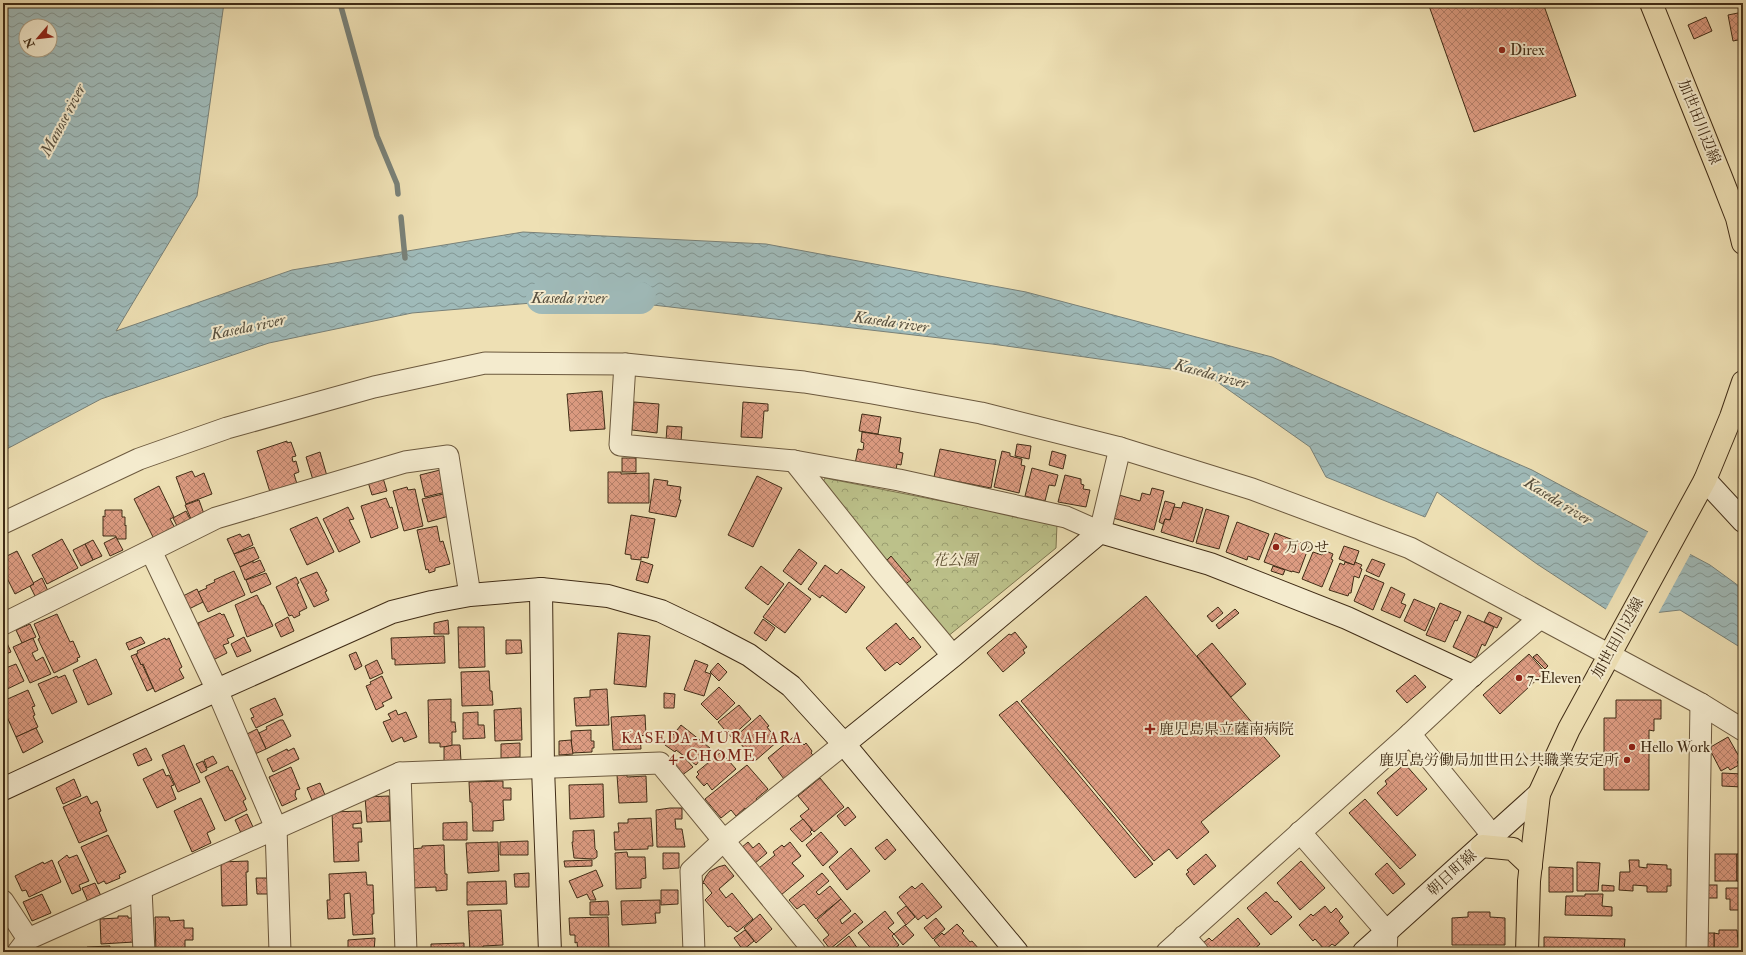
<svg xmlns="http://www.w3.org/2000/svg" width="1746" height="955" viewBox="0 0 1746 955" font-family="'IM FELL Double Pica','Noto Serif JP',serif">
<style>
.park{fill:url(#park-crowns);stroke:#7e7650}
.water{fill:url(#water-waves);stroke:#798178;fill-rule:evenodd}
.pier{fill:#eee0b4}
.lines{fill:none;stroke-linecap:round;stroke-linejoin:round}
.stream{stroke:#798178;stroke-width:5.5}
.river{stroke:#9fbab9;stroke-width:32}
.building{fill:url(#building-cross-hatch);stroke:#402c16}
.street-casing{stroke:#6c593e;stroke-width:23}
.secondary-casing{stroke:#402c16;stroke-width:24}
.primary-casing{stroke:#402c16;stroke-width:24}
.street{stroke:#f4ebce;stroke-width:21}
.secondary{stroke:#f4ebce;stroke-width:22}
.primary{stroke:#eee0b4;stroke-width:22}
.poi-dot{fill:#8f2418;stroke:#f4ebce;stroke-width:1.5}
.labels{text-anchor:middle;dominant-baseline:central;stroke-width:4;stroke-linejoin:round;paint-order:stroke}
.poi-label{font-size:15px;fill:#402c16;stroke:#f4ebce;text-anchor:start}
.street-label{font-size:15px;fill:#402c16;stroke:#f4ebce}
.park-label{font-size:15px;font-style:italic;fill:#594a2d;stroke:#f4ebce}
.water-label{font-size:16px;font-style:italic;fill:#58503f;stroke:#f4ebce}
.neighbourhood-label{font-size:16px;letter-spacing:1px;fill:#7a1f14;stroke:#f4ebce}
</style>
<defs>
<pattern id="park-crowns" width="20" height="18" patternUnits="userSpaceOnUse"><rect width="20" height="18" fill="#bcc18a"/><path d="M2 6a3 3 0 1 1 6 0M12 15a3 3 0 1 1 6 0" fill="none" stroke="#9a9d70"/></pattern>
<pattern id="water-waves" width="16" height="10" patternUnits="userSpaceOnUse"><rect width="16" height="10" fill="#9fbab9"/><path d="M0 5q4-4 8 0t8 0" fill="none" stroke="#839795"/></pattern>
<pattern id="building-cross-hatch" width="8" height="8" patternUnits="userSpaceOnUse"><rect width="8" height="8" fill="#dc9b81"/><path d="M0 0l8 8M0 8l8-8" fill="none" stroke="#b47f69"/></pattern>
</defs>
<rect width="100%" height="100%" fill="#eee0b4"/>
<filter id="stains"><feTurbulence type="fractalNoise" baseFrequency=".005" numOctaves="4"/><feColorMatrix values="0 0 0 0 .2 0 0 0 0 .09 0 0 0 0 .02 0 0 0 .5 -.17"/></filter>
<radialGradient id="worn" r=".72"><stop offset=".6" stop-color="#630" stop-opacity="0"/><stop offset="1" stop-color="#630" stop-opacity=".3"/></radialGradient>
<polygon class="park" points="825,478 1057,524 1056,548 947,637 822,484"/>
<path class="water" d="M 3,3 L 224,3 L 197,196 L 116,331 L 292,270 L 523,232 L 766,244 L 1026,292 L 1272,357 L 1532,470 L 1710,565 L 1743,589 L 1743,649 L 1680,610 L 1618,617 L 1537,564 L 1437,492 L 1425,517 L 1326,477 L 1310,447 L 1206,374 L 992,344 L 592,298 L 412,313 L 269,343 L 101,399 L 3,451 ZM 26,26 L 50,26 L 50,50 L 26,50 Z"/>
<polygon class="pier" points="1649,530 1691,553 1658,614 1616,618 1605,611"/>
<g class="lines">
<g class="stream">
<polyline points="340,3 377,136 397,184 398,194"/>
<polyline points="401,217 405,258"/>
</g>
<polyline class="river" points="542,298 640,298"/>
</g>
<g class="building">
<polygon points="1428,3 1543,3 1576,96 1474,132"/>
<polygon points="1743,12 1743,39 1733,41 1728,15"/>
<polygon points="1706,17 1712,31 1694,39 1688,25"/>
<polygon points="602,391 605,429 570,431 567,394"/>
<polygon points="634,402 659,404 657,433 632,430"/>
<polygon points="743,402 768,404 768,411 764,411 762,438 741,437"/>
<polygon points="862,414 881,417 878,434 859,431"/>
<polygon points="667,426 682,427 681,442 666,441"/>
<polygon points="862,432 901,438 899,452 903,453 901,465 897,464 896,470 855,464 858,449 863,450 864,443 861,442"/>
<polygon points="287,441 287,443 291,442 296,456 292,457 293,462 296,461 299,472 294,474 297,484 270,492 257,451"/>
<polygon points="1017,444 1031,446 1029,459 1015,456"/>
<polygon points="940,449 996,460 991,488 934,477"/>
<polygon points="1002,451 1010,453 1010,456 1022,459 1021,465 1025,466 1019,493 994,487"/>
<polygon points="1052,451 1066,455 1063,469 1049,465"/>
<polygon points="320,452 327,476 313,480 306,457"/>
<rect x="622" y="458" width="14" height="14"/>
<polygon points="1032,468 1058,475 1055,486 1049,485 1045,501 1025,496"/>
<polygon points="440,470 446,492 425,497 420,475"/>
<polygon points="192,471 195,477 204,473 212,494 186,504 176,477"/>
<polygon points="608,472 621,472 621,474 649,473 649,503 608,503"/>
<polygon points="1065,475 1081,479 1081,484 1084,485 1083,489 1090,490 1086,507 1058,502"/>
<polygon points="757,476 782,488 753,547 728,535"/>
<polygon points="383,478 387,491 372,495 368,482"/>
<polygon points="654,479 668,481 667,485 681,487 679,500 681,500 676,517 649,512"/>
<polygon points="159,486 174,517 170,519 175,528 154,539 134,499"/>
<polygon points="407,487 408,490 415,489 423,526 404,531 393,491"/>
<polygon points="1152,488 1164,491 1154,530 1113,518 1119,495 1140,501 1142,493 1150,495"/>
<polygon points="443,494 449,516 428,522 422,499"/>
<polygon points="386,498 390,508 392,507 398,528 371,538 361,506"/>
<polygon points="199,500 204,514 191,519 185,505"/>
<polygon points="1165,501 1175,504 1170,520 1165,519 1163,524 1159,522"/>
<polygon points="1183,502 1203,508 1193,542 1161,532 1165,519 1170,520 1174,507 1181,508"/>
<polygon points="348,507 354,519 349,520 360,542 339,552 323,519"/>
<polygon points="1206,509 1229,516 1219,549 1196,543"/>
<polygon points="105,510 122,510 122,517 125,517 125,526 126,525 126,539 116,539 116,536 103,536 103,516 105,517"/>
<polygon points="186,511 191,521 178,528 173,518"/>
<polygon points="631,515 655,519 648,558 641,557 641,560 631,559 631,555 625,554"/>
<polygon points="317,517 334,552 307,565 290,529"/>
<polygon points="1237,522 1269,534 1259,560 1248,556 1247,560 1226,552"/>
<polygon points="437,526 440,542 443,541 450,564 435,568 435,571 429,573 428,569 426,570 417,530"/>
<polygon points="1275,533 1309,546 1299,573 1292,571 1292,572 1264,562"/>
<polygon points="240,534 242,537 249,534 253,545 234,554 227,539"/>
<polygon points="116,537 123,550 110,556 104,543"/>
<polygon points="62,539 78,568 47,584 32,555"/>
<polygon points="93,540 102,556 93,560 85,544"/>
<polygon points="85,544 93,560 81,566 73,550"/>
<polygon points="1344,546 1359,551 1354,565 1339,559"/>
<polygon points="254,547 259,558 240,567 234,554"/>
<polygon points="799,549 817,563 801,585 783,571"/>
<polygon points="1324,550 1333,554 1331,559 1333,560 1322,587 1302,579 1313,552 1322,555"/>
<polygon points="17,551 34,584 15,594 3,570 3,558"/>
<polygon points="891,556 911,580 904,585 885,562"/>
<polygon points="1372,559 1385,564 1379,577 1366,571"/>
<polygon points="260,560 265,571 245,580 240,567 253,561 253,563"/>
<polygon points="641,561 653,565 648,583 636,580"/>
<polygon points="1345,562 1354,565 1355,562 1362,565 1360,568 1362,569 1359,578 1354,576 1351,593 1349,593 1348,596 1329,590 1340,563 1344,565"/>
<polygon points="825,565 837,574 841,569 865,587 846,613 822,595 820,598 808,589"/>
<polygon points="761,566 784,584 768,605 745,588"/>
<polygon points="1273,566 1285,570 1283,575 1271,571"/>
<polygon points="234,571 245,595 208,612 198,592 207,588 206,586 215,582 214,580"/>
<polygon points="317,572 327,591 325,592 329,600 314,607 300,579"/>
<polygon points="266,573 271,584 251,593 246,580"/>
<polygon points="1365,575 1384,583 1373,610 1354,601"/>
<polygon points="296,577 299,583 297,584 307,608 299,612 300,615 294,618 292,615 289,616 276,587"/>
<polygon points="42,578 48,591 36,598 30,586 34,584 33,583"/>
<polygon points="789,582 811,599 785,633 763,617"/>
<polygon points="1391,587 1405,594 1401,603 1406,605 1400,618 1381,610"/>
<polygon points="197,589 203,602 189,609 183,596"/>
<polygon points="257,595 262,605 263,605 273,626 247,637 235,605"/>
<polygon points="1146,596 1280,756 1201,822 1209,832 1177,859 1169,849 1154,861 1021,701"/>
<polygon points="1414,599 1435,608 1425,631 1404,621"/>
<polygon points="1440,603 1461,612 1457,621 1455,620 1445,642 1426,635"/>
<polygon points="1218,607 1223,613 1212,622 1207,616"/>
<polygon points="1235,609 1239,613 1219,629 1216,625"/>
<polygon points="1489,612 1502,618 1497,628 1484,622"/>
<polygon points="220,613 222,615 224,614 234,636 227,639 229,643 223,645 227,653 213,660 197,626 199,626 198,623"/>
<polygon points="57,614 70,642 73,641 80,657 77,658 78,661 54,673 38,639 40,638 34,624"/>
<polygon points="1468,615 1494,627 1485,646 1482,644 1476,658 1453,647"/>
<polygon points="288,617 294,631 281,637 275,624"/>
<polygon points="763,619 775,628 766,641 754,633"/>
<polygon points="448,620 449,634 434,634 434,623"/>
<polygon points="896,623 910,640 913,637 921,647 900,665 897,662 885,671 866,648"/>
<polygon points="30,624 36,637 22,643 16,630"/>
<polygon points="458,627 484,627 485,667 459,668"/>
<polygon points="1015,632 1027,647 1023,650 1025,653 1003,672 987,653 1009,634 1011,635"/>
<polygon points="618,633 650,636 646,687 614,684"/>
<polygon points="3,634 11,652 3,655"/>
<polygon points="444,636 445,663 395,665 395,659 392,659 391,638"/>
<polygon points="141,637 145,643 129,650 126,643"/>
<polygon points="244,637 251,651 237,657 231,644"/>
<polygon points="33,638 38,650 32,653 36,661 43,657 51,674 30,683 13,647"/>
<polygon points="165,638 166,640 169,638 182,667 179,669 184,678 155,692 143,664 141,665 136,654 138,653 137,651"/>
<polygon points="506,640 521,640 522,653 506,654"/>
<polygon points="1212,643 1246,684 1231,697 1197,656"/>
<polygon points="356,652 362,666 355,670 349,655"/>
<polygon points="136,654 141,665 142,664 153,688 147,691 131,656"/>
<polygon points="1529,654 1545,672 1500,714 1483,695"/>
<polygon points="1537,654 1548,666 1545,669 1533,657"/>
<polygon points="96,659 112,694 88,705 73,670"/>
<polygon points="377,660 383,673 370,679 365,666"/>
<polygon points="695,660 708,665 705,672 711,674 704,696 684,690"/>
<polygon points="718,663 727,672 719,681 710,672"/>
<polygon points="16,664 24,681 3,691 3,669"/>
<polygon points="489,671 490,691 492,691 493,705 462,706 461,672"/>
<polygon points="65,675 77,702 52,714 38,684 57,676 58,678"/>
<polygon points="1415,675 1426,687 1407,703 1396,691"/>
<polygon points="382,676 392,698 382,703 384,706 376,710 366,686 371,684 370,682"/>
<polygon points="719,687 735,703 717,720 701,704"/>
<polygon points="607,689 609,725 576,726 574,698 590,697 590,690"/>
<polygon points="28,690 35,706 32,707 35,715 33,716 38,727 16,737 3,708 3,701"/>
<polygon points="664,693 675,694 674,708 664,708"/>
<polygon points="275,698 283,715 256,728 251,718 254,717 250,709"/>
<polygon points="451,699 451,722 455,722 456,732 452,732 452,746 440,747 440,743 429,743 428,700"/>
<polygon points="1616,700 1661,700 1661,719 1654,719 1654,731 1649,730 1649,790 1604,790 1604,718 1616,718"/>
<polygon points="1017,701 1153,864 1135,878 999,715"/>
<polygon points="739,705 751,719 731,737 718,722"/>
<polygon points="521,708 522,740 495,741 494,710"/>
<polygon points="396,710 398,715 406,712 417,737 404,742 402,737 392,742 383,722 391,719 388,714"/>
<polygon points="478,712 478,725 484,725 485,738 463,739 463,713"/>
<polygon points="645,715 646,735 640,736 641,749 613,750 611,717"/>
<polygon points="760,715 769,726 767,727 778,741 755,761 735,737"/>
<polygon points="280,720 283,720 291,736 266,749 259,733 267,729 266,727"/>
<polygon points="681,725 710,748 696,765 676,750 675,752 665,745"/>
<polygon points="36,728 43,742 23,753 16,737"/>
<polygon points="257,729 266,749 255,754 245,735"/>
<polygon points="591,730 591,741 594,741 594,748 592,748 592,752 572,753 571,731"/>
<polygon points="796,735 804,745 806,743 812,751 811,753 813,755 784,779 768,758"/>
<polygon points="1728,737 1741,760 1737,762 1739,765 1730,770 1728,767 1721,771 1709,748"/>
<polygon points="571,740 573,754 559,755 559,741"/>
<polygon points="520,743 520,757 501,758 501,744"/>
<polygon points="184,745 200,782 178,792 162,755"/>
<polygon points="453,745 460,745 461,761 444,762 444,747"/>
<polygon points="146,748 152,760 138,766 133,754"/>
<polygon points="294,748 299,759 273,772 267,759 287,749 288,751"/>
<polygon points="721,752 736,769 712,790 707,783 704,786 696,777 699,774 697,772"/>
<polygon points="213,756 217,763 207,768 204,760"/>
<polygon points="683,756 693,767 681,776 672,765"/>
<polygon points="203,761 207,770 201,773 196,764"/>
<polygon points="1405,764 1427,789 1397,816 1377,793 1387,784 1385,781"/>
<polygon points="747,765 768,789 756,799 758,802 747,810 745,808 736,816 731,810 721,818 705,799"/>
<polygon points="228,766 230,771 232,770 246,799 243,801 247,810 225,821 205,777"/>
<polygon points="291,767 300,789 296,790 295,796 297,799 282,806 269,777"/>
<polygon points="163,769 166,776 169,775 174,785 171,786 176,799 157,808 143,779"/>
<polygon points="1722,773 1742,774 1742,787 1722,786"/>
<polygon points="617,775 627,775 627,777 646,776 647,802 619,803"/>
<polygon points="820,778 844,807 814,832 800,816 809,809 798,796"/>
<polygon points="74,779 81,796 63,804 56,788"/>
<polygon points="503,781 503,788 511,788 511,800 503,800 504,820 493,821 493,831 473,831 472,802 470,802 469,782"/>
<polygon points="320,783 325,795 312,800 307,788"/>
<polygon points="603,784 604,817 570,819 569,785"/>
<polygon points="87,796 91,804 97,801 101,811 99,812 107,831 79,843 63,807"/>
<polygon points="389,796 390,821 367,822 365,797"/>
<polygon points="201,798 215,829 207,833 211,843 192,852 174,811"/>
<polygon points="1365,799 1416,855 1400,869 1349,813"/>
<polygon points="848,807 856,817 845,826 837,816"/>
<polygon points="670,808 682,808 682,819 675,819 676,829 682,829 685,847 657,847 656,810"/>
<polygon points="361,811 362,823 353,824 353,828 361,828 362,842 358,842 359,861 334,862 332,812"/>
<polygon points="247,814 253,827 241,833 235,820"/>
<polygon points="651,818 653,846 648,846 648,849 615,850 614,832 619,832 618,823 628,823 628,819"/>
<polygon points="803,819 812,830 810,832 812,834 802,842 790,829"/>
<polygon points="467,822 467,840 443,840 443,823"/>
<polygon points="594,830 595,849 597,851 597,857 594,859 574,858 572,842 573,842 573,831"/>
<polygon points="821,832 838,852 823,866 806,845"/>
<polygon points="108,835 126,872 119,875 120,878 106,884 104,881 98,884 81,847"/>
<polygon points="887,839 896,850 885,860 875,848"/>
<polygon points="528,841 528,855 500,855 500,842"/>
<polygon points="498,842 499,871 468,873 466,843"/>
<polygon points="748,842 753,848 759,843 767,853 754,864 741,848"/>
<polygon points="790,842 801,856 792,863 804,876 781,895 759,868 775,855 773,852 782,845 784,847"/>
<polygon points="444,845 445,874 447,874 447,890 436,891 436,887 412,888 411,849 422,848 422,846"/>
<polygon points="851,848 870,871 847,890 829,867"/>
<polygon points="627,852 628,857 645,857 646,878 641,879 641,888 616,889 615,853"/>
<polygon points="663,853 679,853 679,868 663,869"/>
<polygon points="1206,854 1216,866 1194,885 1186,874 1189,872 1187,870"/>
<rect x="1715" y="854" width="22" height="27"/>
<polygon points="1737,854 1743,854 1743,882 1737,881"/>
<polygon points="67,855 69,858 77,855 89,881 79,885 81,890 72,894 58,862"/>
<polygon points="52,860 61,882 29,897 26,890 22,891 15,876 43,862 44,864"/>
<polygon points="592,860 592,866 565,867 564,861"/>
<polygon points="1629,860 1639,860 1639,867 1647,868 1647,864 1667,865 1667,869 1671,869 1671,886 1667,886 1667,892 1647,892 1647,886 1633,885 1633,891 1619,890 1620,872 1630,872"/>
<polygon points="248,861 248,872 246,872 247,905 222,906 221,862"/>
<polygon points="1301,861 1325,888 1300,910 1277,883"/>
<polygon points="1577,862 1600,863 1598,891 1577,891"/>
<polygon points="1387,863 1405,884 1393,894 1375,874"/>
<polygon points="725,865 734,876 719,889 726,898 732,893 753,919 737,932 730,926 728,927 705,900 712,893 704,883 702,885 706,876 710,871 718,867"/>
<polygon points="1549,867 1573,868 1573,892 1549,892"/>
<polygon points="596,870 603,886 592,891 596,900 590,900 587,894 577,898 569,881"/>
<polygon points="366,872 367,885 373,885 374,914 372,914 373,934 353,935 350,893 344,894 345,918 328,919 327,900 330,900 329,874"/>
<polygon points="529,873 529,887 515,887 514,874"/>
<polygon points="822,873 829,881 816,892 819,895 830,886 841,899 816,919 804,904 797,909 789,900"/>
<polygon points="256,878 271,878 272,894 257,894"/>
<polygon points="506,881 507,904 467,905 467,882"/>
<polygon points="95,883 101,896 88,902 82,888"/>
<polygon points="922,883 942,907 927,919 924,915 918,920 899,897 912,886 915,889"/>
<polygon points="1602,885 1614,886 1614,891 1602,891"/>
<rect x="1707" y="885" width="10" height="13"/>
<polygon points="1726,888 1743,888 1743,910 1730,910 1730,899 1726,899"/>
<polygon points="661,890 678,890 678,904 661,905"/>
<polygon points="1266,892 1275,902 1277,901 1292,917 1271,935 1247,908"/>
<polygon points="42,894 51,913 32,921 23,902"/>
<polygon points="1585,894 1603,894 1602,906 1612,907 1612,916 1565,915 1566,896 1585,896"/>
<polygon points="841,899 851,911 840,920 842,924 855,913 863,922 830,949 823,940 829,935 817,920"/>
<polygon points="660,900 660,913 655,913 656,923 622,925 621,901"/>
<polygon points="608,901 609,915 590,915 590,902"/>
<polygon points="906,906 915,917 906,925 897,913"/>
<polygon points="1325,906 1331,913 1336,908 1343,917 1339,921 1349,933 1335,946 1332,944 1325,950 1315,939 1313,941 1299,925 1311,914 1313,916"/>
<polygon points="501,910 503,945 483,946 483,952 470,952 468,911"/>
<polygon points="885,911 894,923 888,928 894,934 892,936 899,945 891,952 874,952 858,933"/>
<polygon points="1468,912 1490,912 1490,917 1505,918 1505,945 1452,945 1452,918 1468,917"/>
<polygon points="760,914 772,929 756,943 744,928"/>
<polygon points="118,916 128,916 128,918 133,918 134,942 101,944 100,919 118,918"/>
<polygon points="155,917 169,917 170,921 184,920 184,928 193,928 193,940 185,940 185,952 156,952"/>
<polygon points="608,917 609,952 578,952 577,942 575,943 575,935 570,935 569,918"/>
<polygon points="936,918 945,929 933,939 924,928"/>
<polygon points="1238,918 1260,944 1251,952 1208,952 1203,943 1209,938 1212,941"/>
<polygon points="957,924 964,931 962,933 970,942 972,941 979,949 975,952 944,952 934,940 942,933 944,935"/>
<polygon points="905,925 914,935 903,945 894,934"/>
<polygon points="745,930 754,941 743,950 734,938"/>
<polygon points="1719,930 1737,930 1739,952 1714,952 1714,933 1719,934"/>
<rect x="1706" y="933" width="8" height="19"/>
<polygon points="849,936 860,952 830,952"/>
<polygon points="1544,937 1625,939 1624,952 1544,952"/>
<polygon points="375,938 374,952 348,952 348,940"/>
<polygon points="464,943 464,952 431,952 431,944"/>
<polygon points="110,946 110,952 87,952 87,947"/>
</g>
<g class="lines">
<defs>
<g id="street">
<polyline points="625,364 620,445 794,461 899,480 1066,517 1100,532 1120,448"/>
<polyline points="794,461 880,569 953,656"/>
<polyline points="3,523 139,459 227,428 374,387 485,363 625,364 804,382 872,393 981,413 1120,448 1252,489 1410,548 1701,704 1743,730"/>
<polyline points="151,551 217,690 276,828 280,952"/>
<polyline points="3,624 216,518 405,462 448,456 470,595"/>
<polyline points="1410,734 1493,836"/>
<polyline points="400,773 406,952"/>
<polyline points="1300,832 1387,932 1386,952"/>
<polyline points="141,889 144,952"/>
<polyline points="3,901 28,939"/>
<polyline points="1184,936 1198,952"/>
<polyline points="18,952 28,939 400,773 660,763 815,952"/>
<polyline points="694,952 691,871 723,841 844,744"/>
<polyline points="1167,952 1410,734 1472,676 1540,618"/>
<polyline points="1697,952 1701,704"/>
</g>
<g id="secondary">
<polyline points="1705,480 1743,521"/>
<polyline points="541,589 543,768 550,952"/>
<polyline points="844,744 953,656 1100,532 1210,564 1347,618 1472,676"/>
<polyline points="3,789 217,690 392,612 432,602 470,595 541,589 608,596 661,611 707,633 749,655 791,686 844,744 1017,952"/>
<polyline points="1364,952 1539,794"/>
</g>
<g id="primary">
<polyline points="1651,3 1721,177 1737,218 1743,243"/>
<polyline points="1482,846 1513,849 1531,866"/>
<polyline points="1527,952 1529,881 1539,794 1569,729 1705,480 1731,417 1743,382"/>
</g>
</defs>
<use href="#street" class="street-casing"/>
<use href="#secondary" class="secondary-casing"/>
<use href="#primary" class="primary-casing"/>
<use href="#street" class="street"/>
<use href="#secondary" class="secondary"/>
<use href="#primary" class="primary"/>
</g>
<g class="poi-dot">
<circle cx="1502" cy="50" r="4"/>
<circle cx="1276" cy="547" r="4"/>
<circle cx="1519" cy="678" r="4"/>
<path d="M1148 723h4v4h4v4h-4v4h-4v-4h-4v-4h4z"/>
<circle cx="1632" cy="747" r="4"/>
<circle cx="1627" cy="760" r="4"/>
</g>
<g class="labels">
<g class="poi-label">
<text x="1510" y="50">Direx</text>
<text x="1284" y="547">万のせ</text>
<text x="1527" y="678">7-Eleven</text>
<text x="1159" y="729">鹿児島県立薩南病院</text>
<text x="1640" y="747">Hello Work</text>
<text x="1619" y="760" text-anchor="end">鹿児島労働局加世田公共職業安定所</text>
</g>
<g class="street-label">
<text transform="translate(1699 122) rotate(68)">加世田川辺線</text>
<text transform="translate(1618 638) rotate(-61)">加世田川辺線</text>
<text transform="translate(1452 873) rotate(-42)">朝日町線</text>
</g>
<g class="park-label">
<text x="955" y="560">花公園</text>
</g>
<g class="water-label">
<text transform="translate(63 120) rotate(-62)">Manose river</text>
<text x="569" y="298">Kaseda river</text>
<text transform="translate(891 322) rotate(8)">Kaseda river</text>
<text transform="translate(248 327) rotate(-12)">Kaseda river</text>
<text transform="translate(1211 374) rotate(15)">Kaseda river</text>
<text transform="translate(1558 501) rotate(32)">Kaseda river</text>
</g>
<g class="neighbourhood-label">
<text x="712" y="738">KASEDA-MURAHARA<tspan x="712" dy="18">4-CHOME</tspan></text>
</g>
</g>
<rect width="1746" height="955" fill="none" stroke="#eee0b4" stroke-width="16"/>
<rect x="4" y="4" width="1738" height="947" fill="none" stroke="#402c16" stroke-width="2"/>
<rect x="8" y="8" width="1730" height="939" fill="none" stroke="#402c16"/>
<g transform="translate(38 38) rotate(242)"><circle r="19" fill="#f4ebce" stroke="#ac9f84"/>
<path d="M0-3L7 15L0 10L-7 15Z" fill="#8f2418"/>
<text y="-6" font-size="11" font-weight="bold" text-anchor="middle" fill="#402c16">N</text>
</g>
<rect width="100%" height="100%" filter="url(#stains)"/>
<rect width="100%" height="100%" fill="url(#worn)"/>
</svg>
